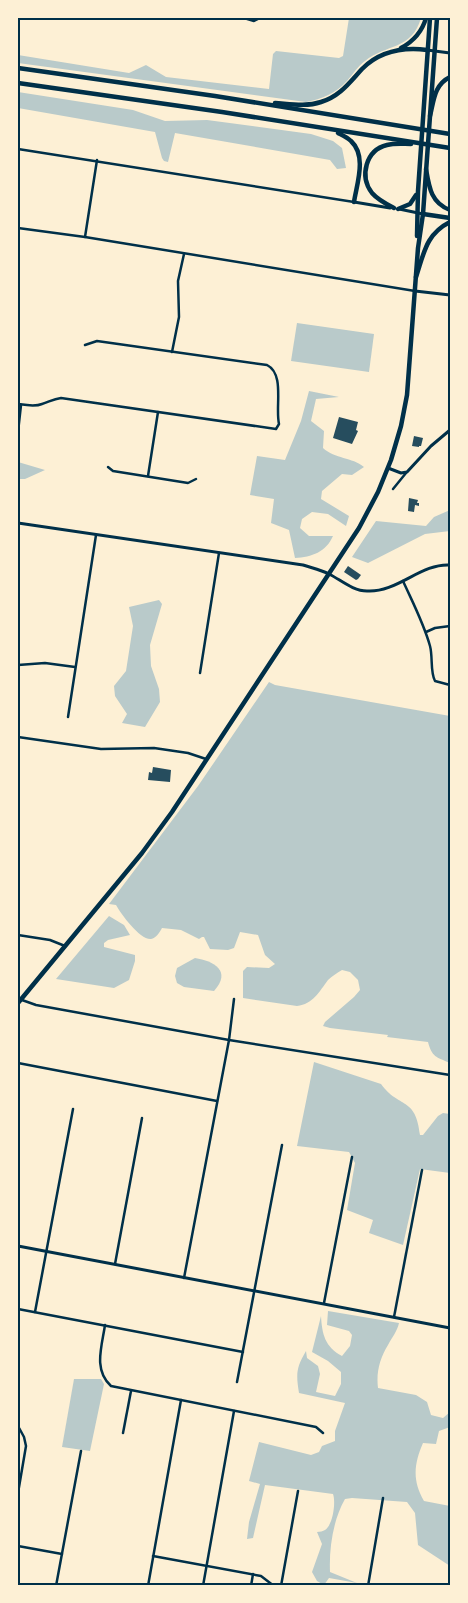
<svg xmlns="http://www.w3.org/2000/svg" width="468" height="1603" viewBox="0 0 468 1603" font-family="'Work Sans',sans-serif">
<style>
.green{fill:#b9caca}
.building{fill:#264d5e}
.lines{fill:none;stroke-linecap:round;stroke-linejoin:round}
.minor{stroke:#003049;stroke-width:2.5}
.tertiary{stroke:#003049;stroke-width:3}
.primary{stroke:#003049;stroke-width:4.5}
.trunk{stroke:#003049;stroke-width:4.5}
.neatline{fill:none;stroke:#003049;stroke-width:2}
</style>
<rect width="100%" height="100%" fill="#fdf0d5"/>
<g class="green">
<path d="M 349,18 L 421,18 C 412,50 386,44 365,61 C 358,66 353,74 347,81 C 336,93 322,99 306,102 L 18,63 L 18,55 L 129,73 L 146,65 L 166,77 L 269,89 L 273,54 L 276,51 L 339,58 L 343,56 Z"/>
<polygon points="18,92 133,110 165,121 207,120 311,134 333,141 342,148 346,168 337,169 330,160 175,133 168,162 164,161 162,158 155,132 18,108"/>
<polygon points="297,323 374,334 369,372 291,361"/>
<path d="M 309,391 L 339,397 L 316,399 L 311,421 L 324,431 L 323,448 C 335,459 352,457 364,467 L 352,475 L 342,474 L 322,491 L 321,499 L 349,516 L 346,526 L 328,514 L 312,512 L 302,519 L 300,528 L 309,536 L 333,536 C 326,552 312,557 295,558 L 289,530 L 271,523 L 274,499 L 250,495 L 257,456 L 285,460 L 301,421 Z"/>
<polygon points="18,462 45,470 25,479 18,479"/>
<polygon points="450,510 450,531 425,534 368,563 352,557 376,521 426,526 434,517"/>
<polygon points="159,600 162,604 150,645 151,666 159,689 160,702 145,727 122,723 127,714 115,696 114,686 126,671 133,626 129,607"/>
<path d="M 269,682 L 275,685 L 450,716 L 450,1063 C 436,1057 432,1057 428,1042 L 387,1037 L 388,1035 L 330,1028 L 323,1026 L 325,1022 L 354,997 L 360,990 L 358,980 L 350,972 L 342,970 C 337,973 332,976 328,980 C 319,992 313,1004 297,1006 L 243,998 L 243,971 L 247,967 L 269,968 L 275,964 L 265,955 L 258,935 L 240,932 L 234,948 L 228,950 L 210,949 L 204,937 L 202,937 L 199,939 L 181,930 L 162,928 C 160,932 156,938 151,939 C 140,940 121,914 116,905 L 109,904 L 198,786 Z"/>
<polygon points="109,916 124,925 130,935 108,940 104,943 104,947 135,955 135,961 129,980 114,988 56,979"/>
<path d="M 195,958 C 214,961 232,971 214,991 L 184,987 L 177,983 L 175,976 L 177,968 Z"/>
<path d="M 314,1062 L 381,1084 C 399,1109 416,1096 420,1135 L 423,1135 L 438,1116 L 443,1113 L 450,1114 L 450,1173 L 420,1169 L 403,1245 L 369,1233 L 373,1220 L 347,1210 L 355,1163 L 349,1152 L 297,1146 Z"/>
<path d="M 328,1311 L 399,1323 C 397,1332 392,1337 388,1345 C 380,1358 376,1372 378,1388 L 416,1395 L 427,1402 L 431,1415 L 443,1418 L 450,1412 L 450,1427 L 439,1431 L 436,1444 L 423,1443 C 414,1464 412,1480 424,1501 L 450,1506 L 450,1566 L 418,1545 L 415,1513 L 407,1502 L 352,1498 L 345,1499 C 333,1520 329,1548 330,1572 L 357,1583 L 329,1578 L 324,1585 L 317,1581 L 312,1572 L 322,1544 L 317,1532 C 320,1532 323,1531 325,1530 C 333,1525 336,1502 333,1494 L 265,1485 L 253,1538 L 247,1539 L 249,1522 L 260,1484 L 249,1481 L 259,1442 L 311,1455 L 319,1452 L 322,1446 L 335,1441 L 335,1431 L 345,1403 L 299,1393 C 296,1374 296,1368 306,1351 L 307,1358 L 318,1366 L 320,1374 L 316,1392 L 335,1396 L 341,1384 L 341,1372 L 328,1361 L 312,1352 L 321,1316 C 322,1334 325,1347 342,1356 L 350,1346 L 352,1335 L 349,1331 L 327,1325 Z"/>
<polygon points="74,1379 101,1379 104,1384 90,1451 62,1447"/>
</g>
<g class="building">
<polygon points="339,417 358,422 356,430 358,431 352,444 333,438"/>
<polygon points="414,436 423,438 421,446 419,446 419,447 412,446"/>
<polygon points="409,498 418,500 417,503 419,503 419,506 415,505 414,512 408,511"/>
<polygon points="348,566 361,575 358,579 356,580 344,572"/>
<polygon points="153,767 171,770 170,782 148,780 149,772 152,773"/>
</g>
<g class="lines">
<g class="minor">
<polyline points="244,18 254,21 260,18"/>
<polyline points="18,149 354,202"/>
<polyline points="18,228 85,237 415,291"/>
<polyline points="85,237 97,160"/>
<polyline points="172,352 179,317 178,281 184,254"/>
<path d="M 18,404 C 25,405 35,407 42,404 C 49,402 53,399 61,398 L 276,429 L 279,424 C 275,407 285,374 267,365 L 97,341 L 85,345"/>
<polyline points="18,432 21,405"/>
<polyline points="108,467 113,471 188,483 196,479"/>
<polyline points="148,476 158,412"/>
<polyline points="393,489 406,473"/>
<path d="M 403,581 C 413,603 424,624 430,646 C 433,657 430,672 435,681 L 450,685"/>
<polyline points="426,632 435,628 450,626"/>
<polyline points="18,665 45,663 75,667"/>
<polyline points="200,673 219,553"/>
<polyline points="68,717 96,535"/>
<polyline points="18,737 101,749 154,748 188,753 206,759"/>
<polyline points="18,935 50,940 65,946"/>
<polyline points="22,1000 36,1005 229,1040 450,1075"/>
<polyline points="18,1063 217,1101"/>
<polyline points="115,1264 142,1118"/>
<polyline points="184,1278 229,1040 234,999"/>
<polyline points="324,1303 352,1157"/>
<polyline points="18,1309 243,1352"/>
<polyline points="35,1312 73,1109"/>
<polyline points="394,1317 422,1170"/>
<path d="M 105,1325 C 102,1346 93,1370 111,1386 L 316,1427 L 323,1433"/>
<polyline points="237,1382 282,1145"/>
<polyline points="18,1426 24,1437 26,1446 18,1493"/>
<polyline points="123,1433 131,1391"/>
<polyline points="18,1546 62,1554"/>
<polyline points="153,1556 261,1576 274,1586"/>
<polyline points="56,1586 81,1451"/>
<polyline points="148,1586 181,1400"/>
<polyline points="203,1586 234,1411"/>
<polyline points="251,1586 253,1574"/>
<polyline points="281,1586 298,1491"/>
<polyline points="368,1586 383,1498"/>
</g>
<g class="tertiary">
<polyline points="427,50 450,53"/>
<polyline points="354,202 390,208"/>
<polyline points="399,209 423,214"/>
<polyline points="415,291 450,295"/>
<polyline points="388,468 401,473 407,472 431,446 450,430"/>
<path d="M 18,523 L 303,565 C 312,568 321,570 329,574 C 341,580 353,591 367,591 C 397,593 421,563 450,565"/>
<polyline points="18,1246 450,1328"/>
</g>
<g class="primary">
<polyline points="398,209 410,204 416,195"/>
<polyline points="417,236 418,191 430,18"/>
<polyline points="18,1003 142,853 172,812 359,528 378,492 391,460 401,426 407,395 418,248 423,214 437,18"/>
</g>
<g class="trunk">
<path d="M 401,48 C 414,41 422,32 426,18"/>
<polyline points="18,68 215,96 450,134"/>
<polyline points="18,83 222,112 450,148"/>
<path d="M 275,103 C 290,104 306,107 321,102 C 340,96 349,83 362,69 C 380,51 403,47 427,50"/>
<path d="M 430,116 C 434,100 434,85 450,77"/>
<path d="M 338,133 C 342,135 347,137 351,141 C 367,156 357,183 354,202"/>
<path d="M 426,169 C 429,187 431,203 450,210"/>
<path d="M 394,208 C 386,204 378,200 372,193 C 359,176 366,150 387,145 C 395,143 403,144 411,144"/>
<polyline points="423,214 450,218"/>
<path d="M 416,277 C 424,253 426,234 450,222"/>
</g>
</g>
<rect width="468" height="1603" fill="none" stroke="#fdf0d5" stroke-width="38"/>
<rect x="19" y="19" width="430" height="1565" class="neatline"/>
</svg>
